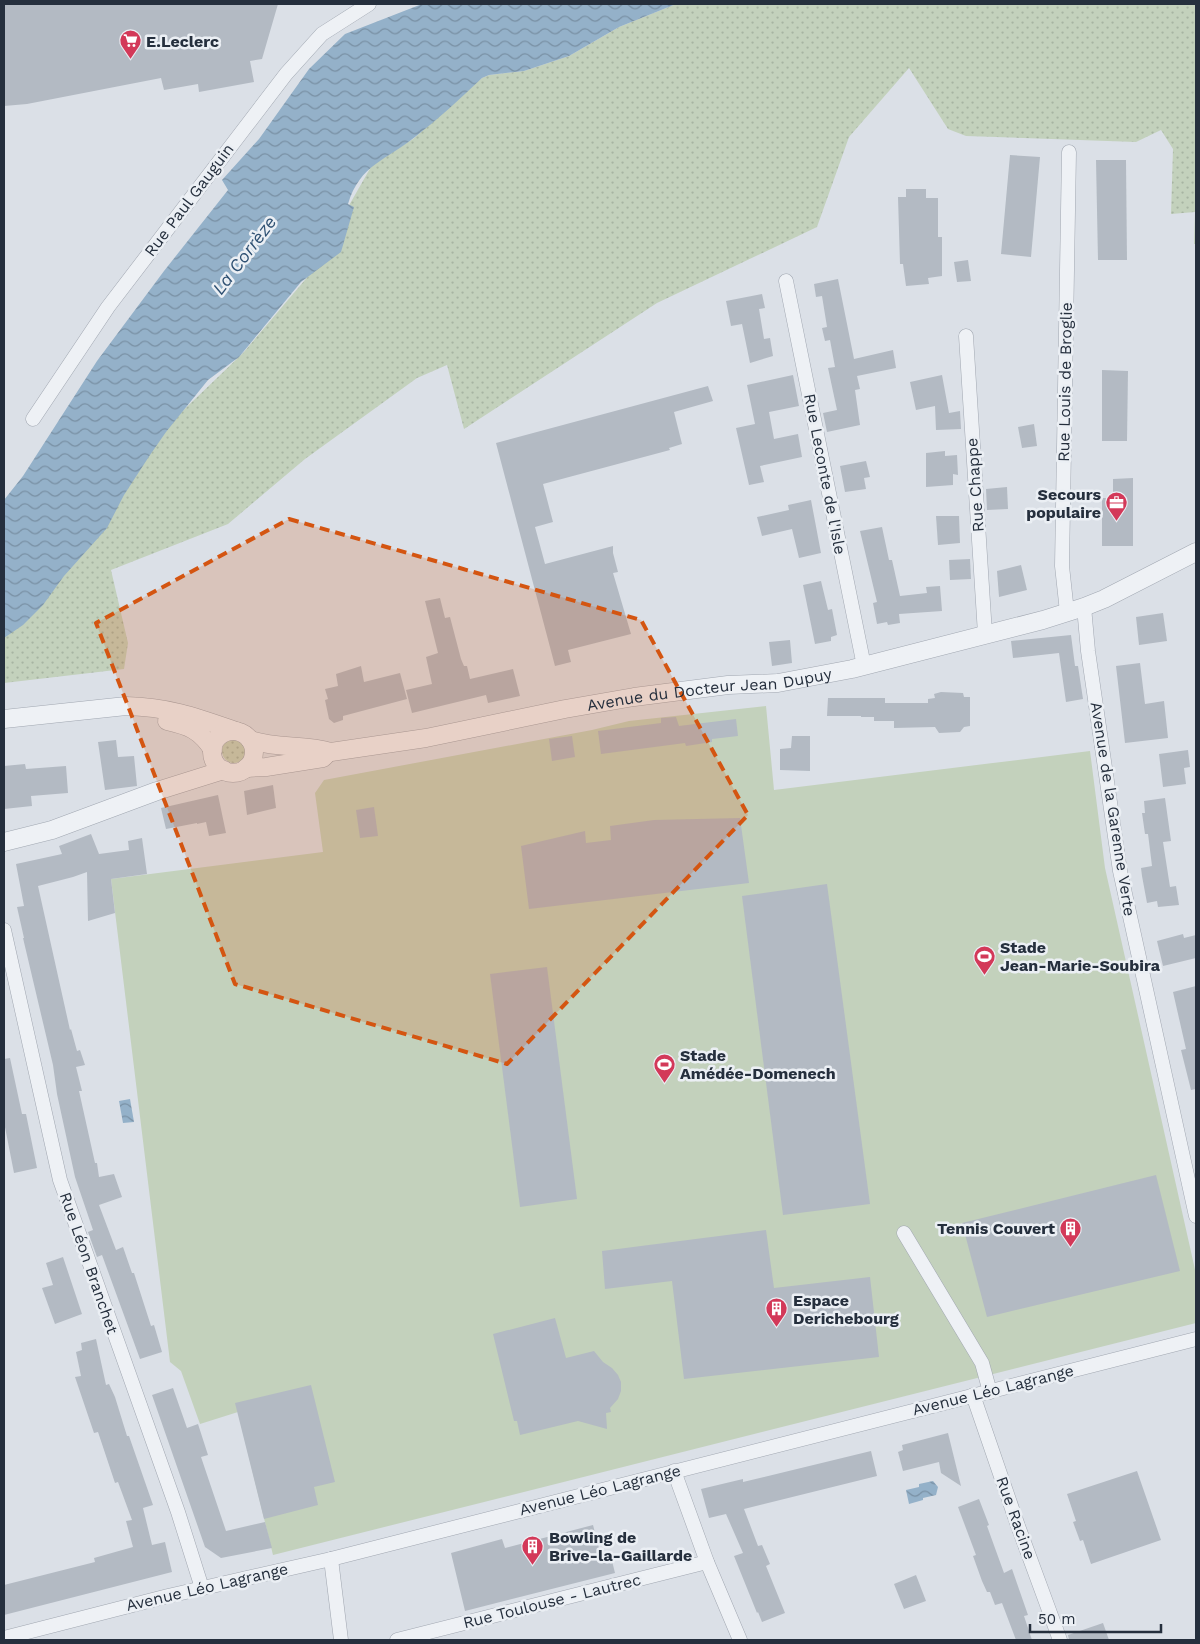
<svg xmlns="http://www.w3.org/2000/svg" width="1200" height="1644" viewBox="0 0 1200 1644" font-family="'Work Sans',sans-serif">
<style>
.grass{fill:url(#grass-dots)}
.pitch{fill:#c3d1bc}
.water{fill:url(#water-waves)}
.building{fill:#b3bac3}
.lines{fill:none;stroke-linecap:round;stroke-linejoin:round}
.minor-casing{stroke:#a1a7b1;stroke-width:15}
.tertiary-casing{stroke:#a1a7b1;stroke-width:19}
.minor{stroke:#eef1f5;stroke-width:14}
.tertiary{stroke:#eef1f5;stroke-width:18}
.marked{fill:#d45511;fill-opacity:0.2;stroke:#d45511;stroke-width:4;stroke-dasharray:10 6;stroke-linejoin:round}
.labels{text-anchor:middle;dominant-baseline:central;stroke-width:5;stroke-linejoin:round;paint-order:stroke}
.poi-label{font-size:16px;font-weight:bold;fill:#252f3d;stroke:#ebeff4;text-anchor:start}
.street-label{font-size:16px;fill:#252f3d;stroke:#ebeff4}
.water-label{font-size:18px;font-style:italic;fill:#2e5072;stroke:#ebeff4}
</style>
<defs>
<pattern id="grass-dots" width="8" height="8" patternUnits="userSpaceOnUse" patternTransform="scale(1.25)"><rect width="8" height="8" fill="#c3d1bc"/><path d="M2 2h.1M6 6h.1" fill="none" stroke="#a7b4a2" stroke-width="1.8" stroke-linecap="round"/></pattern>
<pattern id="water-waves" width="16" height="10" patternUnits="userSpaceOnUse" patternTransform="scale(1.25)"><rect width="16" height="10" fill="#94b1c9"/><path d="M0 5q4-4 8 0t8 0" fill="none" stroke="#7990a4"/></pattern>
</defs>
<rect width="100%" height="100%" fill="#dbe0e7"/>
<g class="grass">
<polygon points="676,4 1196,4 1196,244 1194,244 1195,212 1171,214 1173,149 1161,130 1136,142 966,136 948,129 909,68 849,137 817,227 657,303 464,429 447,365 417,378 305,459 228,524 111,570 128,643 124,669 4,683 4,624 21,566 243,353 310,274 372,165 413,139 482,78 489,75 524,71 569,56 619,27"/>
<circle cx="234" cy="751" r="12"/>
</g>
<polygon class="pitch" points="766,706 774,790 1090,751 1105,868 1196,1274 1196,1323 273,1555 238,1412 200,1424 181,1371 170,1362 111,879 323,852 315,793 324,780 592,730 629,721"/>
<g class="water">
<path d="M 422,4 L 676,4 L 619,27 L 569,56 L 524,71 L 489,75 L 482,78 C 460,99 438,119 415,137 C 387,160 360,164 348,204 L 354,207 L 341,252 L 301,282 L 239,357 L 208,380 L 166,432 L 150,455 L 124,495 L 107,528 L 64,576 L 43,605 L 23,625 L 4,638 L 4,500 L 23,476 L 97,361 L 164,271 L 228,190 L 222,180 L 259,139 L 309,69 L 345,34 Z"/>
<polygon points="130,1099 134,1122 123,1123 119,1101"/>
<polygon points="933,1481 938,1487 936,1495 923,1498 923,1500 909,1504 906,1490 919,1487 919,1484"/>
</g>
<g class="building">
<polygon points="4,4 278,4 262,59 250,61 254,82 199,92 198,84 164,90 161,78 27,104 4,106"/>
<polygon points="1010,155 1040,157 1031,257 1001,254"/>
<polygon points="1096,160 1126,160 1127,260 1098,260"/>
<polygon points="906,189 926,189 926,198 938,198 938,237 942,237 942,276 928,278 929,284 906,286 903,264 900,264 898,197 906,197"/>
<polygon points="968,260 971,281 957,282 954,262"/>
<polygon points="838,279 854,359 893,350 896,368 857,376 860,389 855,390 860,425 827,432 823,413 837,410 828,368 835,367 830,340 825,341 822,328 827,327 822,296 816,297 814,284"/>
<polygon points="762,294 765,308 759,309 764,339 770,338 773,356 750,363 742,324 731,326 726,301"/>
<polygon points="1102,370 1128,371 1127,441 1102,441"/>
<polygon points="793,375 799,406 769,412 774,439 798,434 802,457 760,466 764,482 749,485 736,428 755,424 747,385"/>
<polygon points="942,375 949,413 960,411 961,429 936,430 935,406 916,410 910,382"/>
<polygon points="708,386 713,401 674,412 682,444 669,448 670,450 543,484 553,522 535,527 545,564 613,546 613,553 618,572 613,573 631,634 568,650 571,662 555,666 496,443"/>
<polygon points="1034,424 1037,446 1022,448 1018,427"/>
<polygon points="945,451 945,456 957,455 958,475 953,474 953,485 926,487 926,453"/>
<polygon points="866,461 870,477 864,478 866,489 845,492 840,466"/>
<polygon points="1133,478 1133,546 1102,546 1102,498 1113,498 1113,479"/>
<polygon points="1007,487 1008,509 987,510 986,489"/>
<polygon points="811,500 821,553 799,558 792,529 762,536 757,517 789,510 788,505"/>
<polygon points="936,516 959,516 960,543 938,545"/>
<polygon points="882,527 889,560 892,560 900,596 927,593 926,587 940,586 942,611 899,614 900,623 888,625 887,622 877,624 873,603 877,602 860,531"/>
<polygon points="970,559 971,579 950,580 949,560"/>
<polygon points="1021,565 1027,590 999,597 997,571"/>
<polygon points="821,581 828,610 832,609 837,635 831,637 831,641 815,644 803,585"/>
<polygon points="440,598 445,618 450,617 461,659 464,666 467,666 470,679 513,669 520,696 488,703 486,695 412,713 406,690 432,684 426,657 438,653 425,601"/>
<polygon points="1163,613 1167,641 1139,645 1136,617"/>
<polygon points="1071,635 1075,666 1078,666 1083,699 1066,702 1059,653 1013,658 1011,641"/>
<polygon points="790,640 792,663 772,666 769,642"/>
<polygon points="1140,663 1145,704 1164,701 1168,738 1125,743 1116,666"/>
<polygon points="361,666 364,682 400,673 407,699 343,716 343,720 334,723 329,719 325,700 328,699 325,689 338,686 336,674"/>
<polygon points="941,692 963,693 964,697 970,697 970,726 964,727 960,732 939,733 935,727 894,728 894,721 874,721 874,717 861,717 861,716 827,716 828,698 885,698 885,703 928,703 928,699 935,698 934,694"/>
<polygon points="676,717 679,726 736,719 738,736 712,739 712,742 686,746 685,743 601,754 598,731 661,723 661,718"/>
<polygon points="572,736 575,757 552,761 549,739"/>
<polygon points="792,736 810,736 810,771 780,770 780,749 791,748"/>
<polygon points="116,740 118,757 134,756 137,786 105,790 98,742"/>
<polygon points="1188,750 1190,767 1184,768 1186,784 1163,787 1159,754"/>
<polygon points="25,764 26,769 66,766 68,793 31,796 32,806 4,809 4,766"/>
<polygon points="273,785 276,808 247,815 244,791"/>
<polygon points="218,795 226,833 209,836 206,822 197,824 197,823 166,829 161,808"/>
<polygon points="1165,798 1171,841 1163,842 1170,887 1176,886 1179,905 1158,907 1157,901 1147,903 1142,876 1141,868 1152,866 1148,834 1145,834 1142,813 1145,813 1144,801"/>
<polygon points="374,807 378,836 360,838 356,810"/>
<polygon points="740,818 749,883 529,909 521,846 585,831 586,843 611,840 610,826 654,820"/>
<polygon points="91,834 99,854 129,850 128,841 142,838 147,874 111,879 115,913 88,921 87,872 73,877 38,886 70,1030 71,1029 77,1051 80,1050 85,1065 76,1067 82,1091 79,1091 95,1163 97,1163 99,1177 114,1174 122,1197 99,1205 116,1250 123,1247 132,1273 134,1273 151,1326 154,1325 162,1352 140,1359 102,1255 97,1257 88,1232 93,1230 75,1177 57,1094 53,1065 23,938 24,938 17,907 24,906 16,864 62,854 59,846"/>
<polygon points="827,884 870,1204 783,1215 742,896"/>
<polygon points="1183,934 1184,938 1196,935 1196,958 1163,966 1157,941"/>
<polygon points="547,967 577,1199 520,1207 490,974"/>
<polygon points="1196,986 1196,1089 1191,1090 1181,1050 1186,1049 1173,992"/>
<polygon points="10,1058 22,1114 26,1114 37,1168 14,1173 4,1122 4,1059"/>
<polygon points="1156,1175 1180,1271 987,1317 962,1223"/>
<polygon points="766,1230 774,1288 870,1277 879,1357 684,1379 672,1281 605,1289 602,1251"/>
<polygon points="63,1257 82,1314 55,1324 42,1288 53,1285 46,1263"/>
<polygon points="555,1318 566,1358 594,1351 603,1362 612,1368 618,1375 621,1382 621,1391 618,1399 610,1408 611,1412 606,1413 607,1429 578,1421 520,1435 517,1421 514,1421 493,1334"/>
<polygon points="96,1339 106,1385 109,1384 115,1397 127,1436 129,1436 153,1505 143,1508 152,1545 165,1542 172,1572 4,1615 4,1585 95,1562 94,1558 133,1547 126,1521 132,1520 118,1482 115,1483 98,1432 94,1433 75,1377 81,1376 76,1352 82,1350 81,1343"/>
<polygon points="311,1385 335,1482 314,1487 318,1505 264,1519 235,1403"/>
<polygon points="173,1388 187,1428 198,1424 208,1455 201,1457 226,1531 265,1522 272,1548 221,1558 205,1547 152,1395"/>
<polygon points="948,1433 961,1486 941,1473 939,1462 903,1471 898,1452 903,1450 902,1445"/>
<polygon points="871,1451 877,1476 744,1509 758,1546 762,1545 770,1564 766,1566 785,1613 762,1622 758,1612 757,1613 734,1556 743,1553 726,1514 709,1518 701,1489 743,1479 743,1482"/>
<polygon points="1137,1471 1161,1540 1091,1564 1083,1540 1080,1541 1073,1522 1076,1521 1067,1494"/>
<polygon points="979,1499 989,1525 987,1526 1004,1573 1012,1569 1028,1615 1024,1616 1032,1640 1016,1640 1002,1603 995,1605 990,1592 987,1592 982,1581 973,1556 976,1555 958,1507"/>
<polygon points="593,1525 601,1556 610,1553 615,1573 465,1611 451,1553 502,1539 505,1548"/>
<polygon points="916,1575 926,1601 904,1609 894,1584"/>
<polygon points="1103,1623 1109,1640 1069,1640 1068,1635"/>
</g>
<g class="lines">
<defs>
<g id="minor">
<polyline points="786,281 864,666"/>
<polyline points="966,336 985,634"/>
<polyline points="33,419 108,307 286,74 322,34 369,4"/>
<polyline points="1084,607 1088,651 1120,871 1196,1216"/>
<polyline points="1067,612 1062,566 1069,152"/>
<polyline points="4,930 60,1180 178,1512 202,1588"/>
<polyline points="904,1233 982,1363 990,1392"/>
<polyline points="973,1395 1018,1526 1060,1640"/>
<polyline points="674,1471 707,1562 740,1640"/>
<polyline points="331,1559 341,1640"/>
<polyline points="4,1638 168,1596 331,1559 1196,1339"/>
<polyline points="397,1640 707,1562"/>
</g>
<g id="tertiary">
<path d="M 4,719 L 126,706 C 169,707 196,717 236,731"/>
<path d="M 167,721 C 189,726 200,730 213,750"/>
<circle cx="233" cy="752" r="21"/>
<path id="s1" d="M 250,740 C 277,749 305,744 331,752 L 426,738 L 565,709 L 634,697 L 728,685 L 778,683 L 852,669 L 1043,620 L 1084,607 L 1104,599 L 1196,552"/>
<polyline points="246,768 266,767 323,758 326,755"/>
<polyline points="4,842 52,830 157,791 224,770"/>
</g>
</defs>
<use href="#minor" class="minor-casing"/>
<use href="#tertiary" class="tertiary-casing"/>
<use href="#minor" class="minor"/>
<use href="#tertiary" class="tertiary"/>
</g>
<path class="marked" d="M 289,519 L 641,620 L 748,815 L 507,1064 L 235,984 L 96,623 Z"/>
<defs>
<symbol id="supermarket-pin" viewBox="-11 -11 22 30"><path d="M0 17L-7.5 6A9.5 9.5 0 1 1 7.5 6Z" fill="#d33959" stroke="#ebeff4"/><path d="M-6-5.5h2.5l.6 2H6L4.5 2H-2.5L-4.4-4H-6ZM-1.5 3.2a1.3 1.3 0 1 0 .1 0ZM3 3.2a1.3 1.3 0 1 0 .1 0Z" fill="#fff"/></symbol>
<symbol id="office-pin" viewBox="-11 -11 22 30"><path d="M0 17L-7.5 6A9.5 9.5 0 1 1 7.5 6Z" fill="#d33959" stroke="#ebeff4"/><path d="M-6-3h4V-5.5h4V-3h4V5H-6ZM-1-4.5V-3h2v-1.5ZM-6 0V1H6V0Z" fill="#fff"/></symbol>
<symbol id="stadium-pin" viewBox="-11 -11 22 30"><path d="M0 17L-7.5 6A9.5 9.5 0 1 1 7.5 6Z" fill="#d33959" stroke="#ebeff4"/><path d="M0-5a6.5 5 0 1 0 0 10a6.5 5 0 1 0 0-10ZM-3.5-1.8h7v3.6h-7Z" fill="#fff"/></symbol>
<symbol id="building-pin" viewBox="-11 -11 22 30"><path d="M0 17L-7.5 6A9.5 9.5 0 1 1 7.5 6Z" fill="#d33959" stroke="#ebeff4"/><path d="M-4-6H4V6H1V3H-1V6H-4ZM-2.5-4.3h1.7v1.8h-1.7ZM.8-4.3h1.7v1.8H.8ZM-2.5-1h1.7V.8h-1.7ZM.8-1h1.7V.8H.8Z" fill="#fff"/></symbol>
</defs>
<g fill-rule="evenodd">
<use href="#supermarket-pin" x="118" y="28" width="25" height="34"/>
<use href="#office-pin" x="1104" y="490" width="25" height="34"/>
<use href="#stadium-pin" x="972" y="944" width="25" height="34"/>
<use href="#stadium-pin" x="652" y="1052" width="25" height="34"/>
<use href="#building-pin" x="1058" y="1216" width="25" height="34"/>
<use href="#building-pin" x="764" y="1296" width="25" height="34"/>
<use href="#building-pin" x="520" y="1534" width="25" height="34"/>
</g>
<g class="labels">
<g class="poi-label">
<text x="146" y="41">E.Leclerc</text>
<text x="1101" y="494" text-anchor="end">Secours<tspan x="1101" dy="18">populaire</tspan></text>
<text x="1000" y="947">Stade<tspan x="1000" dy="18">Jean-Marie-Soubira</tspan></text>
<text x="680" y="1055">Stade<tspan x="680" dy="18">Amédée-Domenech</tspan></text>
<text x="1055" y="1228" text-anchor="end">Tennis Couvert</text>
<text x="793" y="1300">Espace<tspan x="793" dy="18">Derichebourg</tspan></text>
<text x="549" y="1537">Bowling de<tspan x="549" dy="18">Brive-la-Gaillarde</tspan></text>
</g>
<g class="street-label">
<text transform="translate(189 200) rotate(-53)">Rue Paul Gauguin</text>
<text transform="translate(1065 382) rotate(-89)">Rue Louis de Broglie</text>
<text transform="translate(825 474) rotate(79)">Rue Leconte de l'Isle</text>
<text transform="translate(975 485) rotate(-94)">Rue Chappe</text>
<text stroke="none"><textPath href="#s1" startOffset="466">Avenue du Docteur Jean Dupuy</textPath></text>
<text transform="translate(1113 809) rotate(81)">Avenue de la Garenne Verte</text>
<text transform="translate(89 1263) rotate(71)">Rue Léon Branchet</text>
<text transform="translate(993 1390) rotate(-14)">Avenue Léo Lagrange</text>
<text transform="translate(600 1490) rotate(-14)">Avenue Léo Lagrange</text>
<text transform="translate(1016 1518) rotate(70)">Rue Racine</text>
<text transform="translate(207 1587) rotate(-13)">Avenue Léo Lagrange</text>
<text transform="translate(552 1601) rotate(-14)">Rue Toulouse - Lautrec</text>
</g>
<g class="water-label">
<text transform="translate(244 255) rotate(-53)">La Corrèze</text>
</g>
</g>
<rect width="1200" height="1644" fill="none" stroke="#252f3d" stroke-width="10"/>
<path d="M1030 1624v8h131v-8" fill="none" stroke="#252f3d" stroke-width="2.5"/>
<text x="1038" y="1624" font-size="15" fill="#252f3d" stroke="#ebeff4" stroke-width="4" paint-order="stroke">50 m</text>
</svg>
